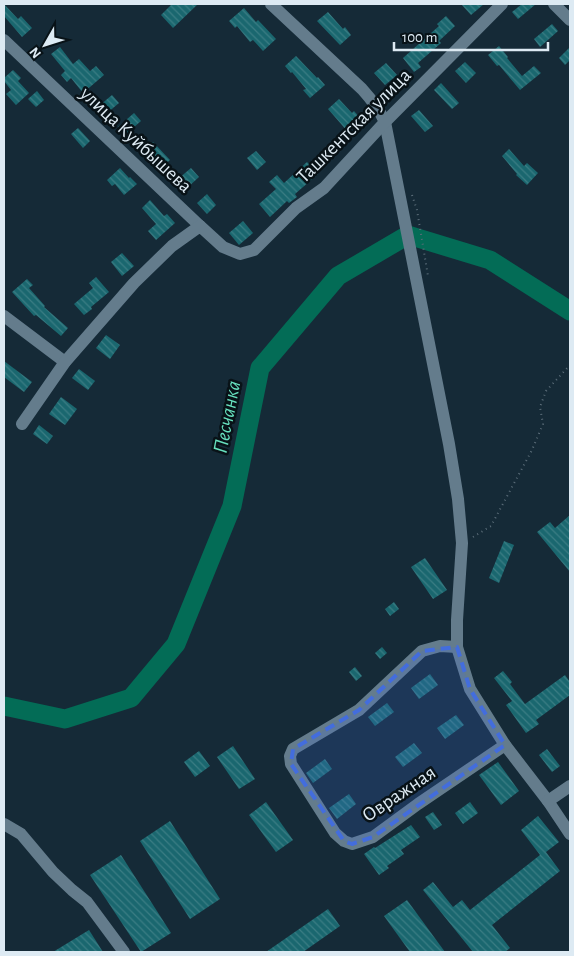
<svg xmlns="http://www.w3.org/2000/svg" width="574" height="956" viewBox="0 0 574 956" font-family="'Alegreya Sans',sans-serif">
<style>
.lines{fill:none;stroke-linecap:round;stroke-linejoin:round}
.river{stroke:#036c56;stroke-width:19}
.building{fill:url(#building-back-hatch)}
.path{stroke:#5b6d79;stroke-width:2;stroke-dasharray:1 4;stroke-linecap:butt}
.minor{stroke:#647c8c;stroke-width:12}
.marked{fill:#436ddd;fill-opacity:0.2;stroke:#436ddd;stroke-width:4;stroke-dasharray:10 6;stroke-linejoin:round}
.labels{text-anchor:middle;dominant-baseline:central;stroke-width:5;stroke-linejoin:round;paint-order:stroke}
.street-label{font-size:20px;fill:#ddeaf3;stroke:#081217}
.water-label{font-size:21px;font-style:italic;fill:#67e0be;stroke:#081217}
</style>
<defs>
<pattern id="building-back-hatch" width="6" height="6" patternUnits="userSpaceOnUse" patternTransform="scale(1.25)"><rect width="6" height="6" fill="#1a676f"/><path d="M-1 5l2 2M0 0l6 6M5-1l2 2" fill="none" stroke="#3b7d84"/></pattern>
</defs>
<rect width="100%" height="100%" fill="#152a37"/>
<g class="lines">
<polyline class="river" points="4,706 65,719 131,698 176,644 232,506 260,368 338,276 408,235 490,260 570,311"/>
</g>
<g class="building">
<polygon points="4,4 18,19 21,16 32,28 22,37 4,16"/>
<polygon points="172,4 198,4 173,28 161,15"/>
<polygon points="461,4 484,4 471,15"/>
<polygon points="522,4 536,4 518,19 512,12"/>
<polygon points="244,8 256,22 258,20 276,39 263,51 253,40 250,42 237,26 235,28 229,21"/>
<polygon points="328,12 343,29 345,27 351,35 340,45 317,21"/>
<polygon points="446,16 455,26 439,41 441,43 418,63 421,67 414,72 403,58 439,26 437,24"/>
<polygon points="552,24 558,31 540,47 534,39"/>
<polygon points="499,46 508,57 507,58 522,76 534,66 541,73 520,90 499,65 497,66 488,55"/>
<polygon points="60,47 73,64 79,59 90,71 96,66 104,75 83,93 71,78 67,82 61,75 65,71 51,54"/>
<polygon points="570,47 570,60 565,65 559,58"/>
<polygon points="296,56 317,78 318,77 325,85 310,98 303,90 306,89 292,72 291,73 285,66"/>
<polygon points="465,62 476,73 466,83 455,71"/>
<polygon points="386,63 397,75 385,85 374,73"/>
<polygon points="13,70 21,78 18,81 29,93 16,105 6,94 11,90 4,81 4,78"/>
<polygon points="441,83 459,103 452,109 434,90"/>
<polygon points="37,91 44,100 36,107 28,99"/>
<polygon points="112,95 119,103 106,114 99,106"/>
<polygon points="339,99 352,113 354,111 362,120 348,132 328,109"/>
<polygon points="419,110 433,126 425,132 411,116"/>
<polygon points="134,113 141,121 125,135 118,127"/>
<polygon points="78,128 90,141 83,148 71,134"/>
<polygon points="153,142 170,160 162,167 146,148"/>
<polygon points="328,148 335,155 316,172 318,174 295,194 297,197 289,203 287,201 270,217 259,204 276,189 269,182 277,175 284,183 307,162 310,165"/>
<polygon points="509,149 524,166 527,163 538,173 527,185 516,175 517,174 502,156"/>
<polygon points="256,151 266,162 257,170 247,158"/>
<polygon points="120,168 129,178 130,177 137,184 124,195 115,184 112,186 107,180"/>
<polygon points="191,168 199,177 187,188 178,179"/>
<polygon points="207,194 216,205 207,214 197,203"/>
<polygon points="150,200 164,216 167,214 175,223 156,240 148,231 156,224 142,208"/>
<polygon points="243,221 253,233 239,245 229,233"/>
<polygon points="122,253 134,266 122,276 111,262"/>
<polygon points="96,277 109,292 91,307 92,309 84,315 74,304 93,288 89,283"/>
<polygon points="27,279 33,285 29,288 45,306 44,307 68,328 61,336 36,315 34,316 12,292"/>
<polygon points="106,335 120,345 110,359 96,348"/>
<polygon points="4,361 32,382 24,392 4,377"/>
<polygon points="79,369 95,381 88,390 72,378"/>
<polygon points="61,397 77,409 65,425 49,414"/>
<polygon points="39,425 53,436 47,444 33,434"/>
<polygon points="570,515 570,572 537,532 550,522 555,528"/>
<polygon points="504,541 514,545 499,583 489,578"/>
<polygon points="425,558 447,590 433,599 411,567"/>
<polygon points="394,602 399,609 390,616 385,609"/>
<polygon points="382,647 387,653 380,659 375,653"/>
<polygon points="355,667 362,676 356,681 349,672"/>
<polygon points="503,671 512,682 510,684 525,704 565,675 570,682 570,695 536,720 539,724 526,733 506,705 512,701 494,678"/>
<polygon points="430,674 438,685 419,699 411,688"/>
<polygon points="387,703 394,712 375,726 368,717"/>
<polygon points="456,715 464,725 445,739 437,728"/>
<polygon points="414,743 422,753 403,767 395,757"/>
<polygon points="233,746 255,779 239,789 217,757"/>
<polygon points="547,749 560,766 552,772 539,755"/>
<polygon points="199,751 210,766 195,777 184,762"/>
<polygon points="325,759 332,769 313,783 306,773"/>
<polygon points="498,762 519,791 501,805 479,775"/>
<polygon points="349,794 356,804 337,819 329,808"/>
<polygon points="266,802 293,840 276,852 249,815"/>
<polygon points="470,802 478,813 463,824 455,813"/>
<polygon points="433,812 442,825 434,830 425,817"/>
<polygon points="538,816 559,842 546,852 560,871 492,925 510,948 505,952 473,952 423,890 433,882 453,907 462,900 470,910 540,855 521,830"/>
<polygon points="170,821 220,899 190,919 140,841"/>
<polygon points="411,825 420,837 401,850 404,854 387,866 389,868 379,875 364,854 374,847 375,848"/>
<polygon points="121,855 171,933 141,952 90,875"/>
<polygon points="407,900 445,952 410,952 384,916"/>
<polygon points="328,909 340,926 303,952 266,952"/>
<polygon points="89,930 103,952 53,952"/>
</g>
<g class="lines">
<g class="path">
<polyline points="412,195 417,210 428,276"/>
<polyline points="473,537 491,526 532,450 543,424 540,407 546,391 570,365"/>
</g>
<g class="minor">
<path d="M 271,4 L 362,89 C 372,100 379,109 385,122 L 449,444 L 458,499 L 462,543 L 457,620 L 457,647 L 470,689 L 505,745 L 548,801 L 570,834"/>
<polyline points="554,4 570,20"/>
<polyline points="4,40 200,226"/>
<polyline points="4,316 65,362"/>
<polyline points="22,424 65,362 134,283 172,246 200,226 223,247 240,254 254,250 296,208 324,188 385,122 502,4"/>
<polyline points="457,647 440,646 422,651 359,710 293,749 290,756 291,764 335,833 344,841 352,844 373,837 418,804 505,745"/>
<polyline points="548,801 570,786"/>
<polyline points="4,824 21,834 53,872 72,890 87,902 124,952"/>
</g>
</g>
<path class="marked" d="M 457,647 L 470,689 L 505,745 L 373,837 L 352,844 L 344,841 L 291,764 L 293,749 L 359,710 L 422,651 Z"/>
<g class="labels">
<g class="street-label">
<text transform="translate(354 126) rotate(-45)">Ташкентская улица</text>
<text transform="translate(136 140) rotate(43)">улица Куйбышева</text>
<text transform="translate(399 794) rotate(-34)">Овражная</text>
</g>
<g class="water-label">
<text transform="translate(227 417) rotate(-79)">Песчанка</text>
</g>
</g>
<rect width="574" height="956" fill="none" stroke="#ddeaf3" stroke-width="10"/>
<g transform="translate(45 45) rotate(231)" stroke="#081217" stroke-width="4" paint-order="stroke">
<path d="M0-4L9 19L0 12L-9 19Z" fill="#ddeaf3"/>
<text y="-8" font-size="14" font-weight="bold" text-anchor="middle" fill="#ddeaf3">N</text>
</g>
<path d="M394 42v8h154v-8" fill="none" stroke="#ddeaf3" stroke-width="2.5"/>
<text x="402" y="42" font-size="15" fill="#ddeaf3" stroke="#081217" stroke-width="4" paint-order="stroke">100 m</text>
</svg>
